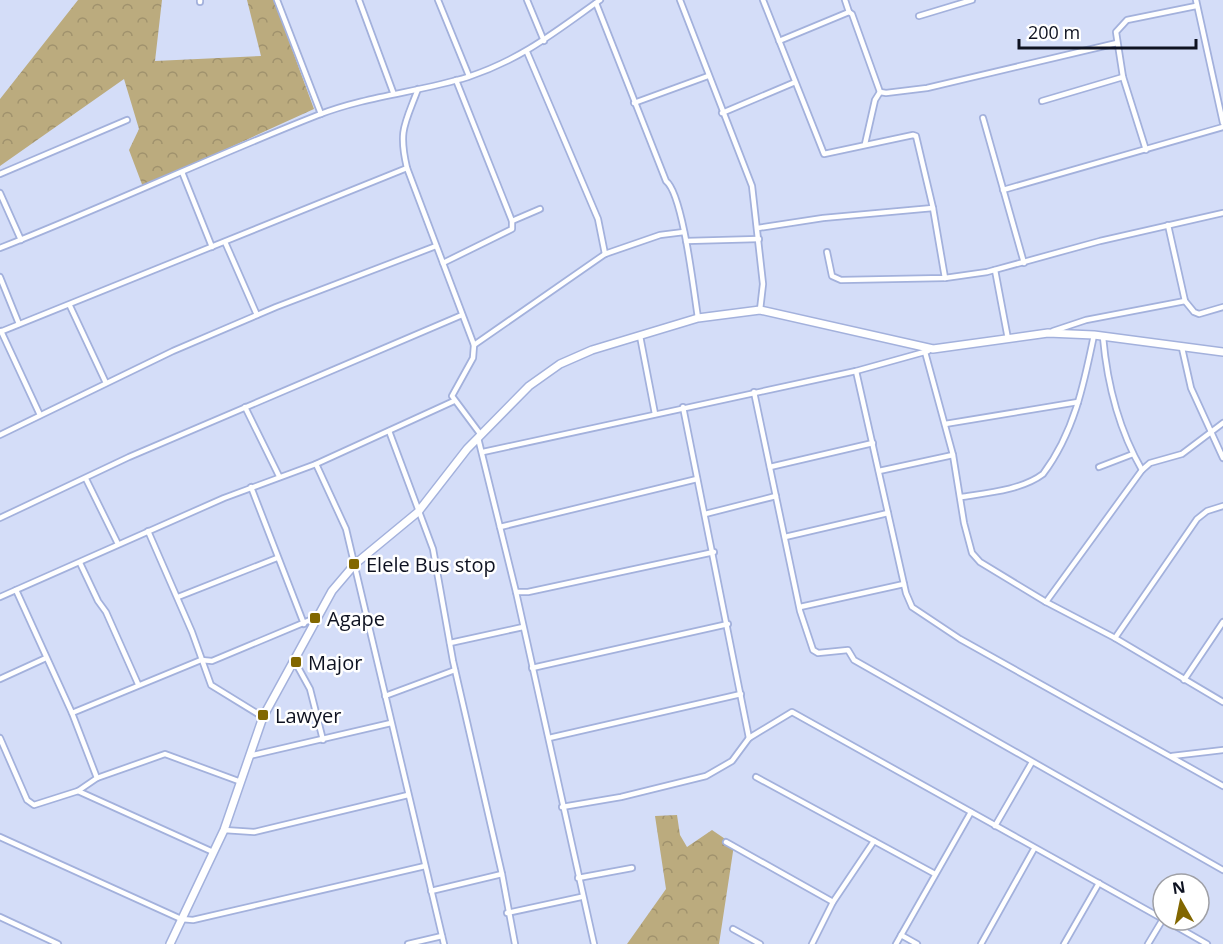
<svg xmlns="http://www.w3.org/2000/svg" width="1223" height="944" viewBox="0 0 1223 944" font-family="'Open Sans',sans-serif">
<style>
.forest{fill:url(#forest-crowns)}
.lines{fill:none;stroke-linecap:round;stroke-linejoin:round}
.street-casing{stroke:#a3b1dc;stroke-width:8}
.secondary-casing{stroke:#a3b1dc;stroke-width:10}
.street{stroke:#fff;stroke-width:4.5}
.secondary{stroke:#fff;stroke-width:7}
.poi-dot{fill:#826700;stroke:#fff;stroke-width:2}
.labels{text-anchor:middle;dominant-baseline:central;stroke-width:5;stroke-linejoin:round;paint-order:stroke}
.poi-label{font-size:20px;fill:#0e1221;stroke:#fff;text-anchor:start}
</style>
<defs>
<pattern id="forest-crowns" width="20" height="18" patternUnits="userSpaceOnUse" patternTransform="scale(1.5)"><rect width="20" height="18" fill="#bbab7e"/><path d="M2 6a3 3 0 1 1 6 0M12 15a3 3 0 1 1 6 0" fill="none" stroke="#a0926d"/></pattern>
</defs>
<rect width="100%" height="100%" fill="#d4ddf8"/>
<g class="forest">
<polygon points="78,0 162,0 155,61 261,56 247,0 274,0 314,109 143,187 129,150 139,129 124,79 0,166 0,99"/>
<polygon points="677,815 680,835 687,847 712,830 734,845 719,944 627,944 666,889 655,816"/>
</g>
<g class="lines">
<defs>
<g id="street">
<polyline points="200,0 200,2"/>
<polyline points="277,0 321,114"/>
<polyline points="359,0 393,92"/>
<polyline points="438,0 469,76"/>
<polyline points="527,0 544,41"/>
<polyline points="680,0 752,186 763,284 760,310"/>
<polyline points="763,0 824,154 913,135 916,136 933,208 945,278"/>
<polyline points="845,0 849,12"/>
<polyline points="1196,0 1223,123"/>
<path d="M 596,3 L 666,181 C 683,194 694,293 698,318"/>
<polyline points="919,16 972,0"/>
<polyline points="779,41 849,12 852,14 880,92 886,93 927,88 1117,43"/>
<polyline points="527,52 598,219 605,254"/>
<path d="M 418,89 C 405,124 398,130 407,168 L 474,345 L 473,358 L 452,396 L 481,435"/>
<polyline points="1042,101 1123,77"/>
<polyline points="634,103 708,76"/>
<polyline points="722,113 793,83"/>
<polyline points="983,118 1024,263"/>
<polyline points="865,144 875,100 880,92"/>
<polyline points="1146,150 1123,77 1116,32 1127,20 1196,6"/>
<polyline points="182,172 212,247"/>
<polyline points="0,174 127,120"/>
<polyline points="1003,190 1223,127"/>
<polyline points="0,193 21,240"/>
<polyline points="512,221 540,209"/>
<polyline points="1168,225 1185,301 1194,312 1199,314 1223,307"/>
<polyline points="758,228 823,218 933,208"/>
<polyline points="686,241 759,239"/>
<polyline points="225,242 257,315"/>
<path d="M 0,248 C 107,206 211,157 318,115 C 367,96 419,92 468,77 C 522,59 555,32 600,0"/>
<polyline points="827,252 832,276 841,280 945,278 987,272 1100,241 1223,213"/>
<polyline points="443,263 512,229 512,221 456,80"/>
<polyline points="995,270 1008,339"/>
<polyline points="0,277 19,324"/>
<polyline points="70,306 106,383"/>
<polyline points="1,331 40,415"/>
<polyline points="1053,331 1086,320 1185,301"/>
<polyline points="0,332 407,168"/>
<polyline points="640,336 655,414"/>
<path d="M 1103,337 C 1107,382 1119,430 1142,470"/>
<polyline points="474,345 605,254 660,235 684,232"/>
<polyline points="1182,348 1191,388 1223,458"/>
<polyline points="925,352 953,455 964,523 972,553 980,562 1046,602 1142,470 1150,463 1182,454 1223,423"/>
<polyline points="856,371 906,593 912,607 960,639 1223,786"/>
<polyline points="754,392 800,611 813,650 818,653 848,650 854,660 1223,870"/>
<polyline points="245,407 279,476"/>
<polyline points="683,407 749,738"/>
<polyline points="945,424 1078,402"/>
<polyline points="389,431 433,549 453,661 502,874 515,944"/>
<polyline points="0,435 173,351 276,307 436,246"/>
<polyline points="478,438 516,592 594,944"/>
<polyline points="483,452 856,371 928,351"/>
<polyline points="316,464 346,529 444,944"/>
<polyline points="770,467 873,443"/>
<polyline points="1099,467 1133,454"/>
<polyline points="879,471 953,455"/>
<polyline points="86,479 118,544"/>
<polyline points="251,487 304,624"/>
<path d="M 961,497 C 987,493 1022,490 1043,474 C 1074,433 1084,384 1094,335"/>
<polyline points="705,514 776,496"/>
<polyline points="0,518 129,457 462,315"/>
<polyline points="500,527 697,479"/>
<polyline points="148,531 192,632 211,685 263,717"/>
<polyline points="785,537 888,513"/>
<polyline points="80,563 98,601 106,612 138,684"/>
<polyline points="16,590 72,713 97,778 78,791"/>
<polyline points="516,592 528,592 714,552"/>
<polyline points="0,597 224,498 316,464 454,401"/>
<polyline points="178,597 277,558"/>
<polyline points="1046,602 1115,638 1223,702"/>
<polyline points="800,607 904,584"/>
<polyline points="1115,638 1197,519 1207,511 1223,506"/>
<polyline points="450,643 523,627"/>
<polyline points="294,660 310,689 323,740"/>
<polyline points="532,668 728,624"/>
<polyline points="0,679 46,658"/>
<polyline points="1184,680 1223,622"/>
<polyline points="385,696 455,670"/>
<polyline points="72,713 201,660 212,661 315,618"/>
<polyline points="0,738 27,800 34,805 78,791 213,852"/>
<polyline points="549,738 741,694"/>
<polyline points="249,756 391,723"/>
<polyline points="1172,756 1223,750"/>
<polyline points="756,777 935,874"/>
<polyline points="97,778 165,754 241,782"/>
<polyline points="562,807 621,797 706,776 732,761 749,738 792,712 1163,919"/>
<polyline points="995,826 1032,762"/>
<polyline points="224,830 254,832 408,795"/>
<polyline points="0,837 181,919 193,920 425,866"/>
<polyline points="726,842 833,902"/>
<polyline points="578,878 632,868"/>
<polyline points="431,891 502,874"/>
<polyline points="507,913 581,897"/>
<polyline points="0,917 58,944"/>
<polyline points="1165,920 1207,944"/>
<polyline points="733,929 760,944"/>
<polyline points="901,935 917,944"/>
<polyline points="408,944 442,936"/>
<polyline points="812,944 833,902 874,841"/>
<polyline points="896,944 971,812"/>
<polyline points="981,944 1034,849"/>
<polyline points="1064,944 1099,883"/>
<polyline points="1148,944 1163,919"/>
</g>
<polyline id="secondary" points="170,944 224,830 263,717 332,591 355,564 418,512 467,449 529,386 560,364 592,350 698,318 760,310 933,349 1048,333 1094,335 1223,352"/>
</defs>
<use href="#street" class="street-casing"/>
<use href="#secondary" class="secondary-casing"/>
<use href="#street" class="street"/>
<use href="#secondary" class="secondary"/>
</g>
<g class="poi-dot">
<rect x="348" y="558" width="12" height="12" rx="3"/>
<rect x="309" y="612" width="12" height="12" rx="3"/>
<rect x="290" y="656" width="12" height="12" rx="3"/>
<rect x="257" y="709" width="12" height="12" rx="3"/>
</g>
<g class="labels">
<g class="poi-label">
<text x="366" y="564">Elele Bus stop</text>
<text x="327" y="618">Agape</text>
<text x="308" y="662">Major</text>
<text x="275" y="715">Lawyer</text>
</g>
</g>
<g transform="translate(1181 902) rotate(351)"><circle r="28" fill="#ffffff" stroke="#9fa0a6" stroke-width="1.5"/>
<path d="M0-4.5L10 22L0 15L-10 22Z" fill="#826700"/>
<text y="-9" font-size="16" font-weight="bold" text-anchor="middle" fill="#0e1221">N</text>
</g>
<path d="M1019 39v9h177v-9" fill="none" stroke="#0e1221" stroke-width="3"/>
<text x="1028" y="39" font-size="18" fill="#0e1221" stroke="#ffffff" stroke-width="4.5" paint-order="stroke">200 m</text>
</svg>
